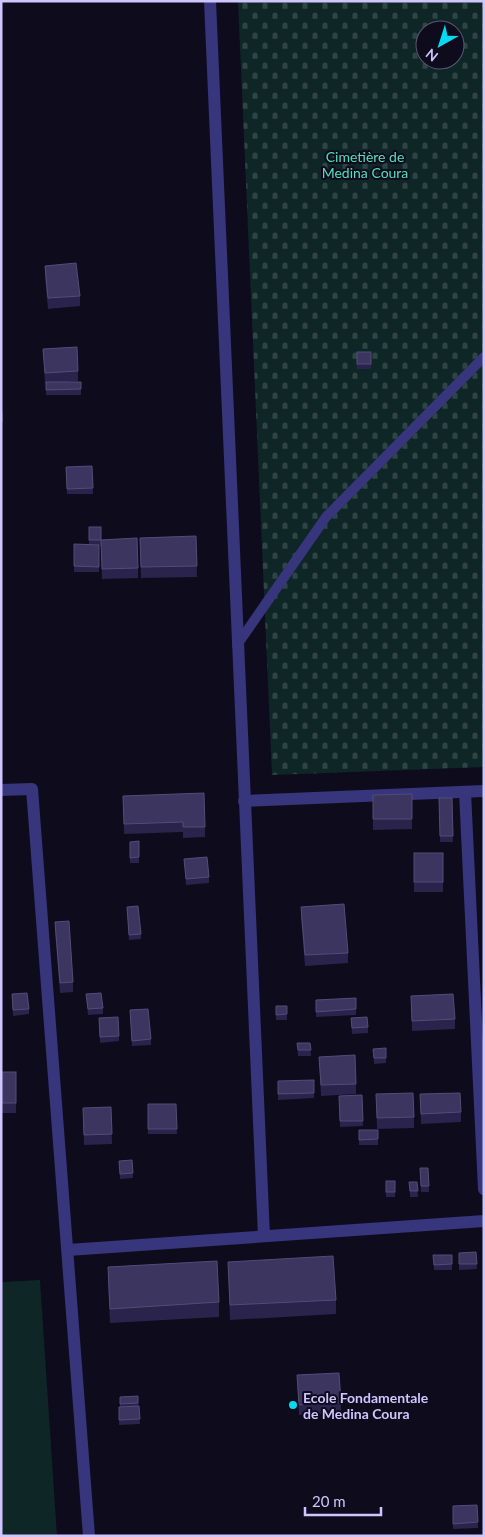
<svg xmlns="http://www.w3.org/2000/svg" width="485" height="1537" viewBox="0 0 485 1537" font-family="Lato,sans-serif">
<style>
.cemetery{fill:url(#cemetery-stones);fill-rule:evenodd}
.pitch{fill:#0e2625}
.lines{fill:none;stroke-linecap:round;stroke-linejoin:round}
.service{stroke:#37357c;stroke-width:10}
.minor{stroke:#37357c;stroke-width:12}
.wall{fill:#2a234c}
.building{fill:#3c355f;stroke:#524c78}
.poi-dot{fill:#00daf1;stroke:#0e0b1c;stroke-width:2}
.labels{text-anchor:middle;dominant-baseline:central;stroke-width:4;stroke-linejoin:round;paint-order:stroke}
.park-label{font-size:14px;fill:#52e0bc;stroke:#0e0b1c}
.poi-label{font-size:14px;font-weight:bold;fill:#cdc6ff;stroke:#0e0b1c;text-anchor:start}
</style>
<defs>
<pattern id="cemetery-stones" width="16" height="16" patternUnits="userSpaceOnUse" patternTransform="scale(1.25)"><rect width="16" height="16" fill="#0e2625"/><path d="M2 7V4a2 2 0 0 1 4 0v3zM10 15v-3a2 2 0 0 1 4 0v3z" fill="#304446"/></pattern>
</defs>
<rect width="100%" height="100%" fill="#0e0b1c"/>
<path class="cemetery" d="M 238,1 L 484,1 L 484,767 L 272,775 ZM 425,30 L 455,30 L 455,60 L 425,60 Z"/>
<polygon class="pitch" points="40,1280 57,1536 1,1536 1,1282"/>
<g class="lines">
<polyline class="service" points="237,645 326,517 484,357"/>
<g class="minor">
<polyline points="210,1 264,1236"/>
<polyline points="1,790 32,789 89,1536"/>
<polyline points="465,792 484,1189"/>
<polyline points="244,801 484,791"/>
<polyline points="68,1250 484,1221"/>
</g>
</g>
<g class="wall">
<polygon points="45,266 80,296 80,306 48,309 45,276"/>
<polygon points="43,349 78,371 78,381 65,382 81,382 81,395 46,395 46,383 45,384"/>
<rect x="357" y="352" width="14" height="17"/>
<polygon points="92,466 93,494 67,494 66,467"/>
<polygon points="89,527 101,527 101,546 99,545 99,572 74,572 74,544 89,544"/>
<polygon points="196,536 197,577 141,578 140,538"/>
<polygon points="101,540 138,568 138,578 102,579"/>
<polygon points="412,794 412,829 373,830 373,795"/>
<polygon points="123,796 205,827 205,837 183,838 183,832 124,834"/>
<polygon points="439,798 452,798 453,842 440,842"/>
<polygon points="130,842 139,857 139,863 130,863"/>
<rect x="414" y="853" width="29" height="39"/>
<polygon points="184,859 209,877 209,883 186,885"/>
<polygon points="127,907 141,934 141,939 129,940"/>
<polygon points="301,907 348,953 348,963 305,966 301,918"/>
<polygon points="55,922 73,982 73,992 60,993 55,932"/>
<polygon points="12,994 29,1009 29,1014 13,1016"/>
<polygon points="86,994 103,1008 103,1014 88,1015"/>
<polygon points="411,996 455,1019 455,1029 412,1031"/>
<polygon points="356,998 356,1015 316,1017 316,1000"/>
<rect x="276" y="1006" width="11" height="14"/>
<polygon points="130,1010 151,1039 151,1045 132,1046"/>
<polygon points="99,1018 119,1036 119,1041 100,1043"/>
<polygon points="351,1018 368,1027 368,1033 352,1034"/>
<polygon points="297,1043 310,1043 311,1056 298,1056"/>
<polygon points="386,1048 386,1063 374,1064 373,1049"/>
<polygon points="319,1057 356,1084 356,1094 321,1096"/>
<rect x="1" y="1072" width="15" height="41"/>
<polygon points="314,1080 314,1098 278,1100 278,1081"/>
<polygon points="376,1094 414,1117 414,1128 377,1129"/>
<polygon points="420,1094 461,1112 461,1122 421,1124"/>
<polygon points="362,1095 363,1126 340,1127 339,1096"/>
<polygon points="148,1104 176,1104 177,1134 148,1134"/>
<polygon points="111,1107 112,1144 84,1145 83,1108"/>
<polygon points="359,1130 378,1139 378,1145 359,1145"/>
<polygon points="119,1161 133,1173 133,1178 120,1179"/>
<polygon points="420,1168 428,1168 429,1192 421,1192"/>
<rect x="386" y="1181" width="9" height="16"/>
<polygon points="409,1182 417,1182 418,1197 410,1197"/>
<polygon points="476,1252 477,1269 459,1270 459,1253"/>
<polygon points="433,1255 452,1255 452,1270 434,1270"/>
<polygon points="228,1262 336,1300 336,1314 230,1320"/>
<polygon points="108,1267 219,1302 219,1317 110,1323 108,1281"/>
<polygon points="297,1375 341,1402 341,1413 299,1415"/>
<polygon points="138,1396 140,1424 119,1425 119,1407 120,1407 120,1397"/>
<polygon points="477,1505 478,1528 453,1529 453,1506"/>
</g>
<g class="building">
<polygon points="76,263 80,296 48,298 45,266"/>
<polygon points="77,347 78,371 45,373 43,349"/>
<rect x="357" y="352" width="14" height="12"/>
<polygon points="46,382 81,382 81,389 46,390"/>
<rect x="1" y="412" width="1" height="10"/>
<polygon points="92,466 93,488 67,489 66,467"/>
<rect x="89" y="527" width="12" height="13"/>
<polygon points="196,536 197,566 141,567 140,538"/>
<polygon points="137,538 138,568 102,569 101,540"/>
<polygon points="74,544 99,545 99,567 74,566"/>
<polygon points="204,793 205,827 183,827 183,822 124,824 123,796"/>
<polygon points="412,794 412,819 373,819 373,795"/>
<polygon points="439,798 452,798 453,836 440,836"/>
<polygon points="139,841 139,857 130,858 130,842"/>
<rect x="414" y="853" width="29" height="29"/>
<polygon points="207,857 209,877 186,879 184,859"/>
<polygon points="344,904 348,953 305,955 301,907"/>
<polygon points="138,906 141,934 129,935 127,907"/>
<polygon points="69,921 73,982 60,983 55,922"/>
<polygon points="27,993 29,1009 13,1010 12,994"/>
<polygon points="101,993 103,1008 88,1009 86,994"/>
<polygon points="453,994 455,1019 412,1021 411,996"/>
<polygon points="356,998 356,1009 316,1012 316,1000"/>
<polygon points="276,1006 287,1006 287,1014 276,1015"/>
<polygon points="148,1009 151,1039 132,1041 130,1010"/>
<polygon points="118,1017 119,1036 100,1037 99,1018"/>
<polygon points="367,1017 368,1027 352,1028 351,1018"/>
<polygon points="297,1043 310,1043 311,1050 298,1050"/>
<polygon points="386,1048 386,1058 374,1058 373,1049"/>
<polygon points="355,1055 356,1084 321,1085 319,1057"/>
<rect x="1" y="1072" width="15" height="31"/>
<polygon points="314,1080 314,1093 278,1094 278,1081"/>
<polygon points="413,1093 414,1117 377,1118 376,1094"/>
<polygon points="460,1093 461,1112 421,1114 420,1094"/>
<polygon points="362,1095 363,1121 340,1121 339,1096"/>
<polygon points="148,1104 176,1104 177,1129 148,1129"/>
<polygon points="111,1107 112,1134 84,1135 83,1108"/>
<polygon points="359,1130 378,1130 378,1139 359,1140"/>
<polygon points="132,1160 133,1173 120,1174 119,1161"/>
<polygon points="420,1168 428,1168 429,1186 421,1186"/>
<rect x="386" y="1181" width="9" height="11"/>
<polygon points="409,1182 417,1182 418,1191 410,1191"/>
<polygon points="476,1252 477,1264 459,1264 459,1253"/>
<polygon points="433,1255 452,1255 452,1264 434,1265"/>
<polygon points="333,1256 336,1300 230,1305 228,1262"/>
<polygon points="217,1261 219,1302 110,1309 108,1267"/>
<polygon points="339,1373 341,1402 299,1405 297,1375"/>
<polygon points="138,1396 138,1403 120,1404 120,1397"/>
<polygon points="139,1406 140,1419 119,1420 119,1407"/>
<polygon points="477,1505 478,1522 453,1524 453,1506"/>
</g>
<circle class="poi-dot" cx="293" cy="1405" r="5"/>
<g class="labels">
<g class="park-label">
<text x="365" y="156">Cimetière de<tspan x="365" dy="16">Medina Coura</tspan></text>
</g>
<g class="poi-label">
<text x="303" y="1397">Ecole Fondamentale<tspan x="303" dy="16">de Medina Coura</tspan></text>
</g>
</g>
<rect width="485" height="1537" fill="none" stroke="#cdc6ff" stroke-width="5"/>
<g transform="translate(440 45) rotate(219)"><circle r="24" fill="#0e0b1c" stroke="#5a5677"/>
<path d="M0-4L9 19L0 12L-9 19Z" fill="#00daf1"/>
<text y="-8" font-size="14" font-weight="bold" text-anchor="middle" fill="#cdc6ff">N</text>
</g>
<path d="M305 1507v8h76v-8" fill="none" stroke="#cdc6ff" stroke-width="2.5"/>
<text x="312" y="1507" font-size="15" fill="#cdc6ff" stroke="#0e0b1c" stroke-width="4" paint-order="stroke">20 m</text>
</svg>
